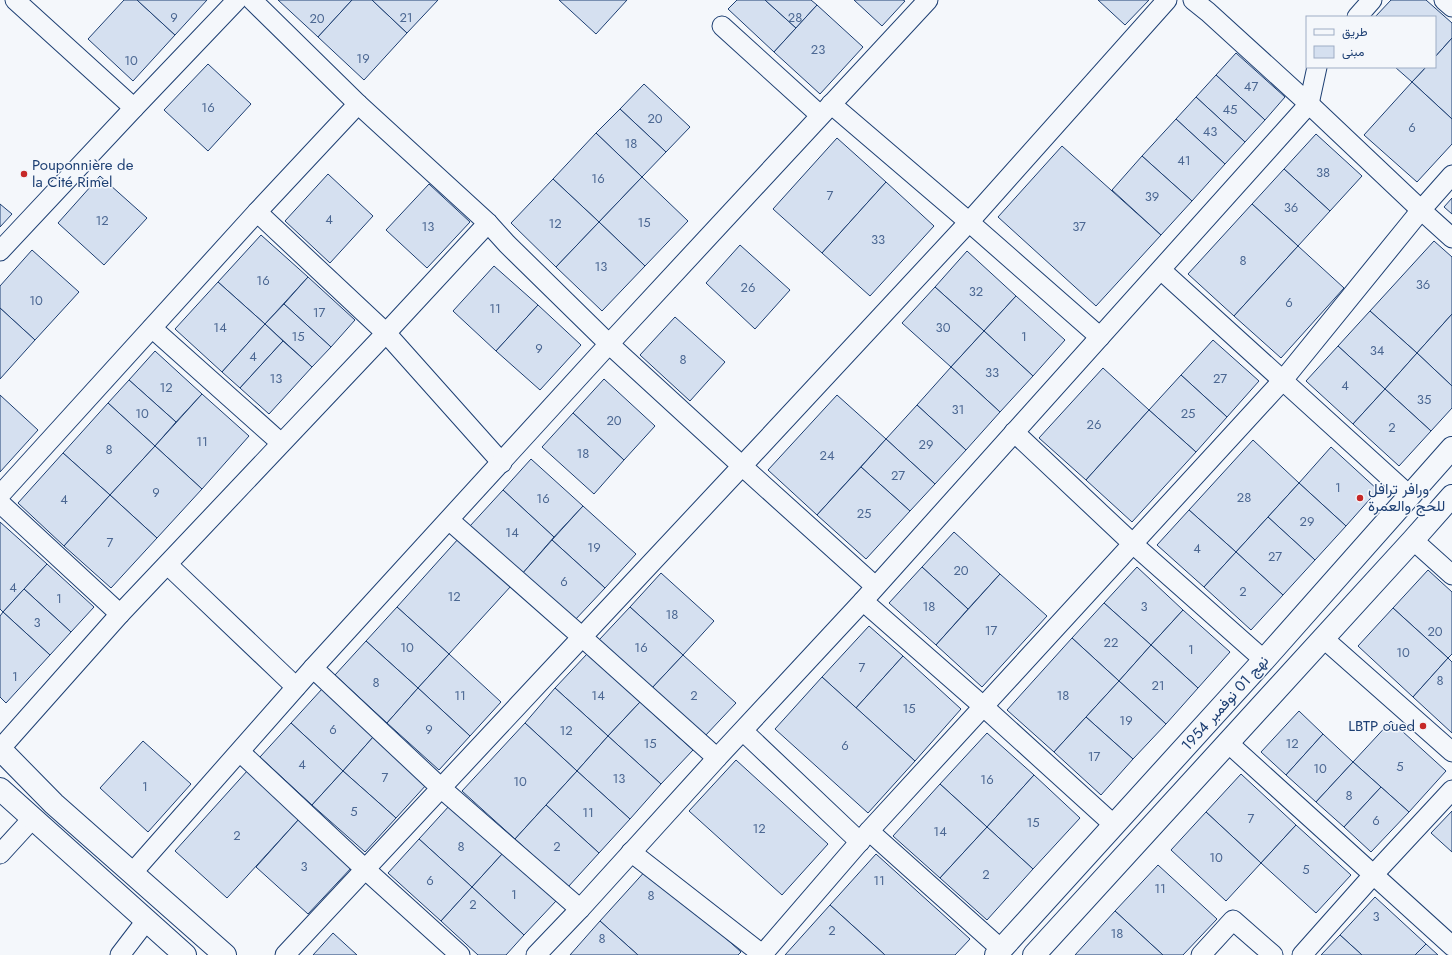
<svg xmlns="http://www.w3.org/2000/svg" width="1452" height="955" viewBox="0 0 1452 955" font-family="Jost,Vazirmatn,sans-serif">
<style>
.building{fill:#d5e0f0;stroke:#1d3f73}
.lines{fill:none;stroke-linecap:round;stroke-linejoin:round}
.minor-casing{stroke:#1d3f73;stroke-width:21}
.secondary-casing{stroke:#1d3f73;stroke-width:24}
.minor{stroke:#f4f7fb;stroke-width:19}
.secondary{stroke:#f4f7fb;stroke-width:22}
.poi-dot{fill:#c62828;stroke:#f4f7fb;stroke-width:1.5}
.labels{text-anchor:middle;dominant-baseline:central;stroke-width:3;stroke-linejoin:round;paint-order:stroke}
.number-label{font-size:13px;fill:#4b6792}
.poi-label{font-size:15px;fill:#1d3f73;stroke:#f4f7fb;text-anchor:start}
.street-label{font-size:15px;fill:#1d3f73;stroke:#f4f7fb}
</style>
<rect width="100%" height="100%" fill="#f4f7fb"/>
<g class="building">
<polygon points="124,0 137,0 175,35 133,81 88,39"/>
<polygon points="137,0 207,0 175,35"/>
<polygon points="278,0 352,0 318,37"/>
<polygon points="352,0 372,0 407,33 364,80 318,37"/>
<polygon points="372,0 438,0 407,33"/>
<polygon points="559,0 627,0 596,34"/>
<polygon points="737,0 765,0 796,28 774,52 728,9"/>
<polygon points="765,0 811,0 817,5 796,28"/>
<polygon points="854,0 903,0 905,1 882,26"/>
<polygon points="1098,0 1149,0 1125,25"/>
<polygon points="1391,0 1426,0 1452,23 1452,38 1435,57 1435,17 1375,17"/>
<polygon points="817,5 863,47 820,94 774,52"/>
<polygon points="1452,38 1452,119 1412,82 1426,67 1435,67 1435,57"/>
<polygon points="1236,53 1285,97 1265,120 1216,75"/>
<polygon points="208,64 251,104 208,151 164,110"/>
<polygon points="1395,67 1426,67 1412,82"/>
<polygon points="1216,75 1265,120 1245,142 1196,97"/>
<polygon points="1412,82 1452,119 1452,144 1417,182 1364,135"/>
<polygon points="644,84 690,127 666,152 620,109"/>
<polygon points="1196,97 1245,142 1225,164 1176,119"/>
<polygon points="620,109 666,152 642,177 596,133"/>
<polygon points="1176,119 1225,164 1192,201 1142,156"/>
<polygon points="596,133 642,177 599,222 553,179"/>
<polygon points="1316,134 1362,176 1330,211 1284,169"/>
<polygon points="837,138 886,182 822,253 773,209"/>
<polygon points="1062,146 1161,235 1096,306 998,217"/>
<polygon points="1142,156 1192,201 1161,235 1112,190"/>
<polygon points="1284,169 1330,211 1298,246 1252,204"/>
<polygon points="328,174 373,216 330,263 285,221"/>
<polygon points="100,176 147,218 104,265 58,223"/>
<polygon points="642,177 688,221 645,266 599,222"/>
<polygon points="553,179 599,222 556,267 511,223"/>
<polygon points="886,182 934,226 870,296 822,253"/>
<polygon points="429,184 470,222 427,268 386,230"/>
<polygon points="1452,198 1452,214 1444,207"/>
<polygon points="0,204 12,214 0,227"/>
<polygon points="1252,204 1298,246 1234,316 1188,274"/>
<polygon points="599,222 645,266 602,311 556,267"/>
<polygon points="261,235 308,277 265,324 218,282"/>
<polygon points="1434,241 1452,257 1452,314 1417,353 1370,311"/>
<polygon points="740,245 790,290 755,329 706,283"/>
<polygon points="1298,246 1344,288 1281,358 1234,316"/>
<polygon points="32,250 79,292 35,340 0,308 0,286"/>
<polygon points="967,251 1016,296 984,331 935,287"/>
<polygon points="494,266 538,305 496,351 453,311"/>
<polygon points="308,277 355,320 331,347 284,304"/>
<polygon points="218,282 265,324 222,372 175,329"/>
<polygon points="935,287 984,331 951,367 902,323"/>
<polygon points="1016,296 1065,340 1033,376 984,331"/>
<polygon points="284,304 331,347 312,367 265,324"/>
<polygon points="538,305 581,345 540,390 496,351"/>
<polygon points="0,308 35,340 0,379"/>
<polygon points="1370,311 1417,353 1385,389 1338,346"/>
<polygon points="1452,314 1452,386 1417,353"/>
<polygon points="675,317 725,362 690,401 640,355"/>
<polygon points="265,324 283,341 240,388 222,372"/>
<polygon points="984,331 1033,376 1000,412 951,367"/>
<polygon points="1213,340 1259,381 1227,417 1181,375"/>
<polygon points="283,341 312,367 269,414 240,388"/>
<polygon points="1338,346 1385,389 1353,424 1306,381"/>
<polygon points="155,351 202,394 176,422 129,380"/>
<polygon points="1417,353 1452,386 1452,408 1431,431 1385,389"/>
<polygon points="951,367 1000,412 966,450 917,405"/>
<polygon points="1103,368 1149,410 1086,480 1039,438"/>
<polygon points="1181,375 1227,417 1196,452 1149,410"/>
<polygon points="604,379 655,426 624,460 573,413"/>
<polygon points="129,380 176,422 155,446 108,403"/>
<polygon points="1385,389 1431,431 1399,466 1353,424"/>
<polygon points="202,394 249,436 202,489 155,446"/>
<polygon points="0,395 38,430 0,472"/>
<polygon points="837,395 886,439 817,515 768,470"/>
<polygon points="108,403 155,446 110,495 63,453"/>
<polygon points="917,405 966,450 935,484 886,439"/>
<polygon points="1149,410 1196,452 1132,522 1086,480"/>
<polygon points="573,413 624,460 594,494 542,447"/>
<polygon points="886,439 935,484 910,511 861,467"/>
<polygon points="1253,440 1299,483 1236,552 1189,510"/>
<polygon points="155,446 202,489 157,538 110,495"/>
<polygon points="1331,447 1378,490 1346,526 1299,483"/>
<polygon points="63,453 110,495 64,546 18,503"/>
<polygon points="531,459 583,506 554,537 503,490"/>
<polygon points="861,467 910,511 866,559 817,515"/>
<polygon points="1299,483 1346,526 1315,560 1268,517"/>
<polygon points="503,490 554,537 522,574 470,526"/>
<polygon points="110,495 157,538 111,588 64,546"/>
<polygon points="583,506 636,554 605,588 552,540"/>
<polygon points="1189,510 1236,552 1204,587 1157,545"/>
<polygon points="1268,517 1315,560 1283,595 1236,552"/>
<polygon points="0,522 47,564 3,612 0,609"/>
<polygon points="954,532 1000,574 968,609 922,567"/>
<polygon points="459,538 511,586 449,654 397,607"/>
<polygon points="552,540 605,588 574,621 522,574"/>
<polygon points="1236,552 1283,595 1251,630 1204,587"/>
<polygon points="47,564 94,607 71,632 24,589"/>
<polygon points="922,567 968,609 936,645 889,603"/>
<polygon points="1137,567 1183,610 1151,645 1104,603"/>
<polygon points="1428,570 1452,592 1452,654 1448,658 1393,608"/>
<polygon points="661,573 714,621 683,655 630,607"/>
<polygon points="1000,574 1047,616 982,687 936,645"/>
<polygon points="24,589 71,632 50,655 3,612"/>
<polygon points="1104,603 1151,645 1119,681 1072,638"/>
<polygon points="397,607 449,654 418,688 366,641"/>
<polygon points="630,607 683,655 652,688 599,640"/>
<polygon points="1393,608 1448,658 1413,697 1358,646"/>
<polygon points="1183,610 1230,652 1198,688 1151,645"/>
<polygon points="3,612 50,655 6,703 0,697 0,616"/>
<polygon points="869,626 903,656 856,708 822,677"/>
<polygon points="1072,638 1119,681 1054,752 1007,710"/>
<polygon points="366,641 418,688 387,723 335,675"/>
<polygon points="1151,645 1198,688 1166,724 1119,681"/>
<polygon points="449,654 501,702 470,736 418,688"/>
<polygon points="587,654 640,702 608,736 555,688"/>
<polygon points="683,655 736,703 705,736 652,688"/>
<polygon points="903,656 961,709 915,761 856,708"/>
<polygon points="1448,658 1452,662 1452,733 1413,697"/>
<polygon points="822,677 915,761 868,813 775,729"/>
<polygon points="1119,681 1166,724 1133,759 1086,717"/>
<polygon points="418,688 470,736 439,770 387,723"/>
<polygon points="555,688 608,736 577,771 525,723"/>
<polygon points="322,689 374,736 343,771 291,723"/>
<polygon points="640,702 693,750 661,784 608,736"/>
<polygon points="1299,711 1323,734 1286,775 1261,752"/>
<polygon points="1086,717 1133,759 1101,795 1054,752"/>
<polygon points="1391,721 1446,771 1409,812 1353,762"/>
<polygon points="291,723 343,771 312,805 260,757"/>
<polygon points="525,723 577,771 515,839 462,791"/>
<polygon points="987,733 1034,775 987,827 940,784"/>
<polygon points="1323,734 1353,762 1316,802 1286,775"/>
<polygon points="374,736 427,784 396,818 343,771"/>
<polygon points="608,736 661,784 630,819 577,771"/>
<polygon points="143,741 191,784 148,832 100,788"/>
<polygon points="736,760 828,844 782,895 689,811"/>
<polygon points="1353,762 1381,787 1344,827 1316,802"/>
<polygon points="248,770 300,818 227,898 175,851"/>
<polygon points="343,771 396,818 365,852 312,805"/>
<polygon points="577,771 630,819 599,853 546,805"/>
<polygon points="1241,774 1296,825 1261,863 1206,812"/>
<polygon points="1034,775 1080,818 1033,869 987,827"/>
<polygon points="940,784 987,827 940,878 893,836"/>
<polygon points="1381,787 1409,812 1371,852 1344,827"/>
<polygon points="450,805 503,853 472,887 419,839"/>
<polygon points="546,805 599,853 568,887 515,839"/>
<polygon points="1452,811 1452,852 1431,833"/>
<polygon points="1206,812 1261,863 1226,901 1171,850"/>
<polygon points="300,818 353,866 308,914 256,867"/>
<polygon points="1296,825 1351,875 1316,913 1261,863"/>
<polygon points="987,827 1033,869 987,920 940,878"/>
<polygon points="419,839 472,887 441,921 388,873"/>
<polygon points="503,853 556,901 524,935 472,887"/>
<polygon points="876,854 970,939 955,955 885,955 830,905"/>
<polygon points="1158,865 1217,919 1183,955 1163,955 1115,911"/>
<polygon points="648,868 741,952 738,955 638,955 600,921"/>
<polygon points="472,887 524,935 506,955 478,955 441,921"/>
<polygon points="1375,897 1426,944 1415,955 1362,955 1340,935"/>
<polygon points="830,905 885,955 785,955"/>
<polygon points="1115,911 1163,955 1075,955"/>
<polygon points="600,921 638,955 570,955"/>
<polygon points="333,933 357,955 313,955"/>
<polygon points="1340,935 1362,955 1321,955"/>
<polygon points="1426,944 1438,955 1415,955"/>
</g>
<g class="lines">
<defs>
<g id="minor">
<polyline points="15,0 134,108"/>
<polyline points="252,0 358,104 488,223 507,244 609,344 742,466 582,637 717,758"/>
<polyline points="1193,0 1208,12 1309,104 1317,67"/>
<polyline points="1444,0 1452,7"/>
<polyline points="1357,17 1372,0"/>
<polyline points="722,26 820,115"/>
<polyline points="831,104 969,222 1100,337"/>
<polyline points="257,212 358,104"/>
<polyline points="488,223 386,333 502,463"/>
<polyline points="0,251 134,108 237,0"/>
<polyline points="1161,270 1410,496"/>
<polyline points="152,328 281,443"/>
<polyline points="1014,432 1133,544 1264,660"/>
<polyline points="0,495 257,212 386,333 120,614 0,749"/>
<polyline points="0,503 120,614"/>
<polyline points="1413,540 1452,575"/>
<polyline points="168,565 296,687"/>
<polyline points="875,586 742,466 969,222 1167,0"/>
<polyline points="863,601 984,707 1114,825"/>
<polyline points="1323,638 1452,752"/>
<polyline points="313,668 441,788 580,909"/>
<polyline points="743,731 860,842"/>
<polyline points="1227,742 1452,946"/>
<polyline points="240,752 366,870 460,955"/>
<polyline points="869,831 1001,949"/>
<polyline points="631,852 763,955"/>
<polyline points="0,854 32,819"/>
<polyline points="133,872 313,668 609,344 928,0"/>
<polyline points="120,955 146,921"/>
<polyline points="285,955 582,637 449,520"/>
<polyline points="536,955 580,909 717,758 863,601 1309,104 1421,210 1452,175"/>
<polyline points="762,955 869,831 1283,380 1421,210 1452,238"/>
<polyline points="1201,955 1233,920 1273,955"/>
<polyline points="1302,955 1374,874 1452,790"/>
</g>
<g id="secondary">
<polyline points="0,749 54,804 225,955"/>
<polyline points="0,789 185,955"/>
<polyline points="996,955 1264,660 1452,448"/>
<polyline points="1034,955 1413,540 1452,496"/>
</g>
</defs>
<use href="#minor" class="minor-casing"/>
<use href="#secondary" class="secondary-casing"/>
<use href="#minor" class="minor"/>
<use href="#secondary" class="secondary"/>
</g>
<g class="poi-dot">
<circle cx="24" cy="174" r="4"/>
<circle cx="1360" cy="498" r="4"/>
<circle cx="1423" cy="726" r="4"/>
</g>
<g class="labels">
<g class="number-label">
<text x="174" y="17">9</text>
<text x="406" y="17">21</text>
<text x="795" y="17">28</text>
<text x="317" y="18">20</text>
<text x="818" y="49">23</text>
<text x="363" y="58">19</text>
<text x="131" y="60">10</text>
<text x="1251" y="86">47</text>
<text x="208" y="107">16</text>
<text x="1230" y="109">45</text>
<text x="655" y="118">20</text>
<text x="1412" y="127">6</text>
<text x="1210" y="131">43</text>
<text x="631" y="143">18</text>
<text x="1184" y="160">41</text>
<text x="1323" y="172">38</text>
<text x="598" y="178">16</text>
<text x="830" y="195">7</text>
<text x="1152" y="196">39</text>
<text x="1291" y="207">36</text>
<text x="329" y="219">4</text>
<text x="102" y="220">12</text>
<text x="644" y="222">15</text>
<text x="555" y="223">12</text>
<text x="428" y="226">13</text>
<text x="1079" y="226">37</text>
<text x="878" y="239">33</text>
<text x="1243" y="260">8</text>
<text x="601" y="266">13</text>
<text x="263" y="280">16</text>
<text x="1423" y="284">36</text>
<text x="748" y="287">26</text>
<text x="976" y="291">32</text>
<text x="36" y="300">10</text>
<text x="1289" y="302">6</text>
<text x="495" y="308">11</text>
<text x="319" y="312">17</text>
<text x="220" y="327">14</text>
<text x="943" y="327">30</text>
<text x="298" y="336">15</text>
<text x="1024" y="336">1</text>
<text x="539" y="348">9</text>
<text x="1377" y="350">34</text>
<text x="253" y="356">4</text>
<text x="683" y="359">8</text>
<text x="992" y="372">33</text>
<text x="276" y="378">13</text>
<text x="1220" y="378">27</text>
<text x="1345" y="385">4</text>
<text x="166" y="387">12</text>
<text x="1424" y="399">35</text>
<text x="958" y="409">31</text>
<text x="142" y="413">10</text>
<text x="1188" y="413">25</text>
<text x="614" y="420">20</text>
<text x="1094" y="424">26</text>
<text x="1392" y="427">2</text>
<text x="202" y="441">11</text>
<text x="926" y="444">29</text>
<text x="109" y="449">8</text>
<text x="583" y="453">18</text>
<text x="827" y="455">24</text>
<text x="898" y="475">27</text>
<text x="1338" y="487">1</text>
<text x="156" y="492">9</text>
<text x="1244" y="497">28</text>
<text x="543" y="498">16</text>
<text x="64" y="499">4</text>
<text x="864" y="513">25</text>
<text x="1307" y="521">29</text>
<text x="512" y="532">14</text>
<text x="110" y="542">7</text>
<text x="594" y="547">19</text>
<text x="1197" y="548">4</text>
<text x="1275" y="556">27</text>
<text x="961" y="570">20</text>
<text x="564" y="581">6</text>
<text x="13" y="587">4</text>
<text x="1243" y="591">2</text>
<text x="454" y="596">12</text>
<text x="59" y="598">1</text>
<text x="929" y="606">18</text>
<text x="1144" y="606">3</text>
<text x="672" y="614">18</text>
<text x="37" y="622">3</text>
<text x="991" y="630">17</text>
<text x="1435" y="631">20</text>
<text x="1111" y="642">22</text>
<text x="407" y="647">10</text>
<text x="641" y="647">16</text>
<text x="1191" y="649">1</text>
<text x="1403" y="652">10</text>
<text x="862" y="667">7</text>
<text x="15" y="676">1</text>
<text x="1440" y="680">8</text>
<text x="376" y="682">8</text>
<text x="1158" y="685">21</text>
<text x="460" y="695">11</text>
<text x="598" y="695">14</text>
<text x="694" y="695">2</text>
<text x="1063" y="695">18</text>
<text x="909" y="708">15</text>
<text x="1126" y="720">19</text>
<text x="333" y="729">6</text>
<text x="429" y="729">9</text>
<text x="566" y="730">12</text>
<text x="650" y="743">15</text>
<text x="1292" y="743">12</text>
<text x="845" y="745">6</text>
<text x="1094" y="756">17</text>
<text x="302" y="764">4</text>
<text x="1400" y="766">5</text>
<text x="1320" y="768">10</text>
<text x="385" y="777">7</text>
<text x="619" y="778">13</text>
<text x="987" y="779">16</text>
<text x="520" y="781">10</text>
<text x="145" y="786">1</text>
<text x="1349" y="795">8</text>
<text x="354" y="811">5</text>
<text x="588" y="812">11</text>
<text x="1251" y="818">7</text>
<text x="1376" y="820">6</text>
<text x="1033" y="822">15</text>
<text x="759" y="828">12</text>
<text x="940" y="831">14</text>
<text x="237" y="835">2</text>
<text x="461" y="846">8</text>
<text x="557" y="846">2</text>
<text x="1216" y="857">10</text>
<text x="304" y="866">3</text>
<text x="1306" y="869">5</text>
<text x="986" y="874">2</text>
<text x="430" y="880">6</text>
<text x="879" y="880">11</text>
<text x="1160" y="888">11</text>
<text x="514" y="894">1</text>
<text x="651" y="895">8</text>
<text x="473" y="904">2</text>
<text x="1376" y="916">3</text>
<text x="832" y="930">2</text>
<text x="1117" y="933">18</text>
<text x="602" y="938">8</text>
</g>
<g class="poi-label">
<text x="32" y="165">Pouponnière de<tspan x="32" dy="17">la Cité Rimel</tspan></text>
<text x="1368" y="489">ورافر ترافل<tspan x="1368" dy="17">للحج والعمرة</tspan></text>
<text x="1415" y="726" text-anchor="end">LBTP oued</text>
</g>
<g class="street-label">
<text transform="translate(1225 703) rotate(-48)">نهج 01 نوفمبر 1954</text>
</g>
</g>
<rect x="1306" y="16" width="130" height="52" fill="#f4f7fb" stroke="#9eadc5"/>
<rect x="1314" y="29" width="20" height="6" fill="#f4f7fb" stroke="#9eadc5"/>
<text x="1342" y="36" font-size="12" fill="#1d3f73">طريق</text>
<rect x="1314" y="46" width="20" height="12" fill="#d5e0f0" stroke="#9eadc5"/>
<text x="1342" y="56" font-size="12" fill="#1d3f73">مبنى</text>
</svg>
